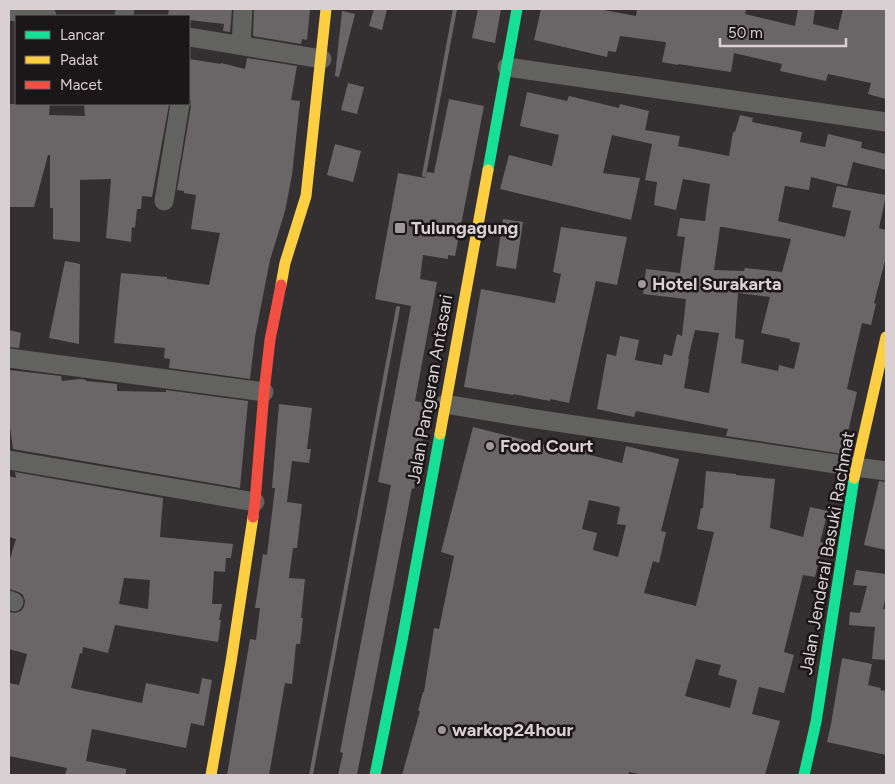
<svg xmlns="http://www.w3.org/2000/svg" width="895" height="784" viewBox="0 0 895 784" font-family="Figtree,sans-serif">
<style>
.building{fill:#6a6667;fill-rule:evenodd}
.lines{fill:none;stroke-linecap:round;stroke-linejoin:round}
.street{stroke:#626260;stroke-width:19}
.fast{stroke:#16e098;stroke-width:11}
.slow{stroke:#ffcf43;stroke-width:11}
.jam{stroke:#f24e42;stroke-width:11}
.rail{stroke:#676566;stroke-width:4}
.poi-dot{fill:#9f9899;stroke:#1b1617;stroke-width:2}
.labels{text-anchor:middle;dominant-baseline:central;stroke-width:5;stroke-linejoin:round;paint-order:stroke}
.poi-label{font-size:18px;font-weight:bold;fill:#d8d0d2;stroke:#1b1617;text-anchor:start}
.street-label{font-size:18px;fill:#d8d0d2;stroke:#1b1617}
</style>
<rect width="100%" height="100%" fill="#342f30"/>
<g class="building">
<polygon points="169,9 232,9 230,32 223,31 224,24 189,20 189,16 168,16"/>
<polygon points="254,9 310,9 307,40 302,39 301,44 253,36"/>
<polygon points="374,9 387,9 382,30 369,26"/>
<polygon points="478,9 501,9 495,43 472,38"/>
<polygon points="541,9 598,9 636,16 637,9 746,9 745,14 795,26 798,9 815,9 813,24 838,30 843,9 886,9 886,99 868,94 871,83 828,74 826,81 780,71 782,64 734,53 731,72 678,64 678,65 662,62 666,43 665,42 620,36 616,52 608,51 607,57 534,40"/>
<polygon points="342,11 355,14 339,77 335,76"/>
<polygon points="247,58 297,66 291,100 300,101 292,175 285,211 270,260 255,337 250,379 169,368 170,359 164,358 165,348 114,343 121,273 167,277 167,279 209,285 220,233 191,229 196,195 184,193 184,191 177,190 191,106 191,101 189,97 189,59 221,64 221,63 245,69"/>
<polygon points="348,83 364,87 357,114 341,110"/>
<path d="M 527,92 L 567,101 L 569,96 L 619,108 L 620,104 L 649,111 L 645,130 L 680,136 L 678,146 L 729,156 L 733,132 L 735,132 L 740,115 L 753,118 L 752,122 L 802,132 L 800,142 L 825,147 L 828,134 L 862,142 L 861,148 L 886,154 L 886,170 L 853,162 L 847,186 L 811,177 L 809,190 L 785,186 L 778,221 L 845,237 L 851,211 L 832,207 L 837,186 L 886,195 L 879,228 L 886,230 L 886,257 L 874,303 L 876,304 L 871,325 L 862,323 L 854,357 L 847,389 L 857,392 L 843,454 L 726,436 L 728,429 L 636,411 L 634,417 L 597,409 L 607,354 L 616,356 L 620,336 L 639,340 L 635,360 L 662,365 L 664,354 L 672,356 L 677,334 L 682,336 L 686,299 L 643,294 L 646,269 L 680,273 L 685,237 L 677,236 L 680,218 L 705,221 L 710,184 L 683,179 L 676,210 L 654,205 L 657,182 L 645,180 L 652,144 L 612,135 L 603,173 L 640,178 L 631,220 L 500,189 L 509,155 L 552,166 L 559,135 L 520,126 ZM 720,227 L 723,227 L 791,239 L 782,272 L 745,268 L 744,271 L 714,270 ZM 738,293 L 770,297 L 761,333 L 790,339 L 790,341 L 800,343 L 794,369 L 779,365 L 778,371 L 741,363 L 744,340 L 735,338 ZM 695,330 L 719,333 L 709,393 L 684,388 L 689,359 L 688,359 Z"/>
<polygon points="449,99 484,106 455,256 448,255 448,259 423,255 420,279 437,282 415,401 429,404 414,489 412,488 357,775 338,775 343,753 340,752 391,485 378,482 411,306 375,299 398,173 425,178 427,172 434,173"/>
<polygon points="9,104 50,104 49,115 85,116 84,104 169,104 152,197 142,196 141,209 137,209 135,228 132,227 131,242 106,238 111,179 80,180 80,242 53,239 53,208 50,208 50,155 48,155 34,207 9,207"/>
<polygon points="335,144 361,151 353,182 327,175"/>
<polygon points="503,219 523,222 516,269 496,266"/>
<polygon points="561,227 627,237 617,285 596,281 569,403 550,399 550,401 513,394 513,395 464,387 481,289 555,303 561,274 553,272"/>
<polygon points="65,261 80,264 79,344 49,338"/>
<polygon points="9,330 21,333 19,348 9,347"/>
<polygon points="9,370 61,376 62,381 80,379 86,380 86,381 117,384 117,391 166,392 166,390 248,401 240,488 13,449 10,427 9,427"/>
<polygon points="279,404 312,408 307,449 311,449 309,463 292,461 287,502 302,504 297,548 293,548 289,578 305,579 301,618 303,618 300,644 296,644 292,684 285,683 269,775 227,775 250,639 256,640 260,608 255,608 263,554 267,555 275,488 272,488"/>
<path d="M 473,427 L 561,449 L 562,444 L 587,450 L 586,454 L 622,463 L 626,446 L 679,459 L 661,531 L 666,532 L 659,563 L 653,561 L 644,593 L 696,606 L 714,532 L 697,529 L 701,508 L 703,508 L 706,471 L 736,474 L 736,475 L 775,479 L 770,528 L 803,537 L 810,507 L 828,511 L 820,542 L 823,543 L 815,577 L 803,575 L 784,652 L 794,655 L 784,693 L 759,687 L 752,714 L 780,721 L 765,775 L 643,775 L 629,772 L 628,775 L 402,775 L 420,711 L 418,711 L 423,692 L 424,692 L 434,628 L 439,629 L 454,556 L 441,552 ZM 589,500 L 620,507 L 617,524 L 626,525 L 618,557 L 593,550 L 597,533 L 582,529 ZM 696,659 L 721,665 L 718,675 L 737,680 L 730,708 L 685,696 Z"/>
<path d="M 15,472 L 163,498 L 160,537 L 233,544 L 231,558 L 226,558 L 225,572 L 214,571 L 212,604 L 222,604 L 219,620 L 221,620 L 218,642 L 115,625 L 108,653 L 83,647 L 82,654 L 80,653 L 71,688 L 142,703 L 146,683 L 199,694 L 202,678 L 212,680 L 204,726 L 191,723 L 186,748 L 92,729 L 86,761 L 126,769 L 126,775 L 65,775 L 67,768 L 9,756 L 9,683 L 19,685 L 27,654 L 9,649 L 9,612 L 15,613 L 21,611 L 24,607 L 25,601 L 23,595 L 19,592 L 9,589 L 9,562 L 16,539 L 9,537 L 9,476 L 16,478 ZM 124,578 L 150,580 L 148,609 L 119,604 Z"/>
<polygon points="879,481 886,482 886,550 864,545"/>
<polygon points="856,570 886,574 886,596 883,609 886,609 886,660 872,659 875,627 849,625 850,612 860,613 867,586 853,585"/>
<polygon points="842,658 872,664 868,685 881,688 880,690 886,691 886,755 827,742 831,724"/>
</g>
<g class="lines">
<g class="street">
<polyline points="9,11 47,16"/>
<polyline points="124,16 125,9"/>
<polyline points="189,37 322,59"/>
<polyline points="241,45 243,9"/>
<polyline points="507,67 886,122"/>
<polyline points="164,201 180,104"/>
<polyline points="9,358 264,392"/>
<polyline points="445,404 529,418 856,467 886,471"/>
<polyline points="9,460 255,502"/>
<polyline points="9,600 14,602"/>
</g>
<g class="fast">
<polyline points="488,170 517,9"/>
<polyline points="375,775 402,641 440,434"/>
<polyline points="804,775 816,722 854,478"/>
</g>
<g class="slow">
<polyline points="281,285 285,263 306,196 326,9"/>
<polyline points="440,434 488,170"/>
<polyline points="854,478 886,337"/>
<polyline points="211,775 231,662 253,517"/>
</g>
<polyline class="jam" points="253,517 255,502 264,392 270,340 281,285"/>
<g class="rail">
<polyline points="424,175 455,9"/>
<polyline points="311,775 398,308"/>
</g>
</g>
<g class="poi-dot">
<rect x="394" y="222" width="12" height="12" rx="2.5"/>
<circle cx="642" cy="284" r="5"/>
<circle cx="490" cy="446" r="5"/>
<circle cx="442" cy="730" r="5"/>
</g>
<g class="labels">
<g class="poi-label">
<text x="411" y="228">Tulungagung</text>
<text x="652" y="284">Hotel Surakarta</text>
<text x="500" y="446">Food Court</text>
<text x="452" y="730">warkop24hour</text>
</g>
<g class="street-label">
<text transform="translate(430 389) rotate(-80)">Jalan Pangeran Antasari</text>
<text transform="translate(827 553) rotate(-80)">Jalan Jenderal Basuki Rachmat</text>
</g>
</g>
<rect width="895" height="784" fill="none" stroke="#d8d0d2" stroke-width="20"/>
<rect x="15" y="15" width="175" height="90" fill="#1b1617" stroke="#676062"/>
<rect x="25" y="31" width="25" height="8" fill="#16e098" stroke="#676062"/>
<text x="60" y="40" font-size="15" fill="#d8d0d2">Lancar</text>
<rect x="25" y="56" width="25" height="8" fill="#ffcf43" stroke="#676062"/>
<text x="60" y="65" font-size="15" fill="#d8d0d2">Padat</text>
<rect x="25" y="81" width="25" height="8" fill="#f24e42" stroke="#676062"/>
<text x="60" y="90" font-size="15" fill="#d8d0d2">Macet</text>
<path d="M720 38v8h126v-8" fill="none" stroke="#d8d0d2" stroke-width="2.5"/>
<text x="728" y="38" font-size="15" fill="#d8d0d2" stroke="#1b1617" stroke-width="4" paint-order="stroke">50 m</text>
</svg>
